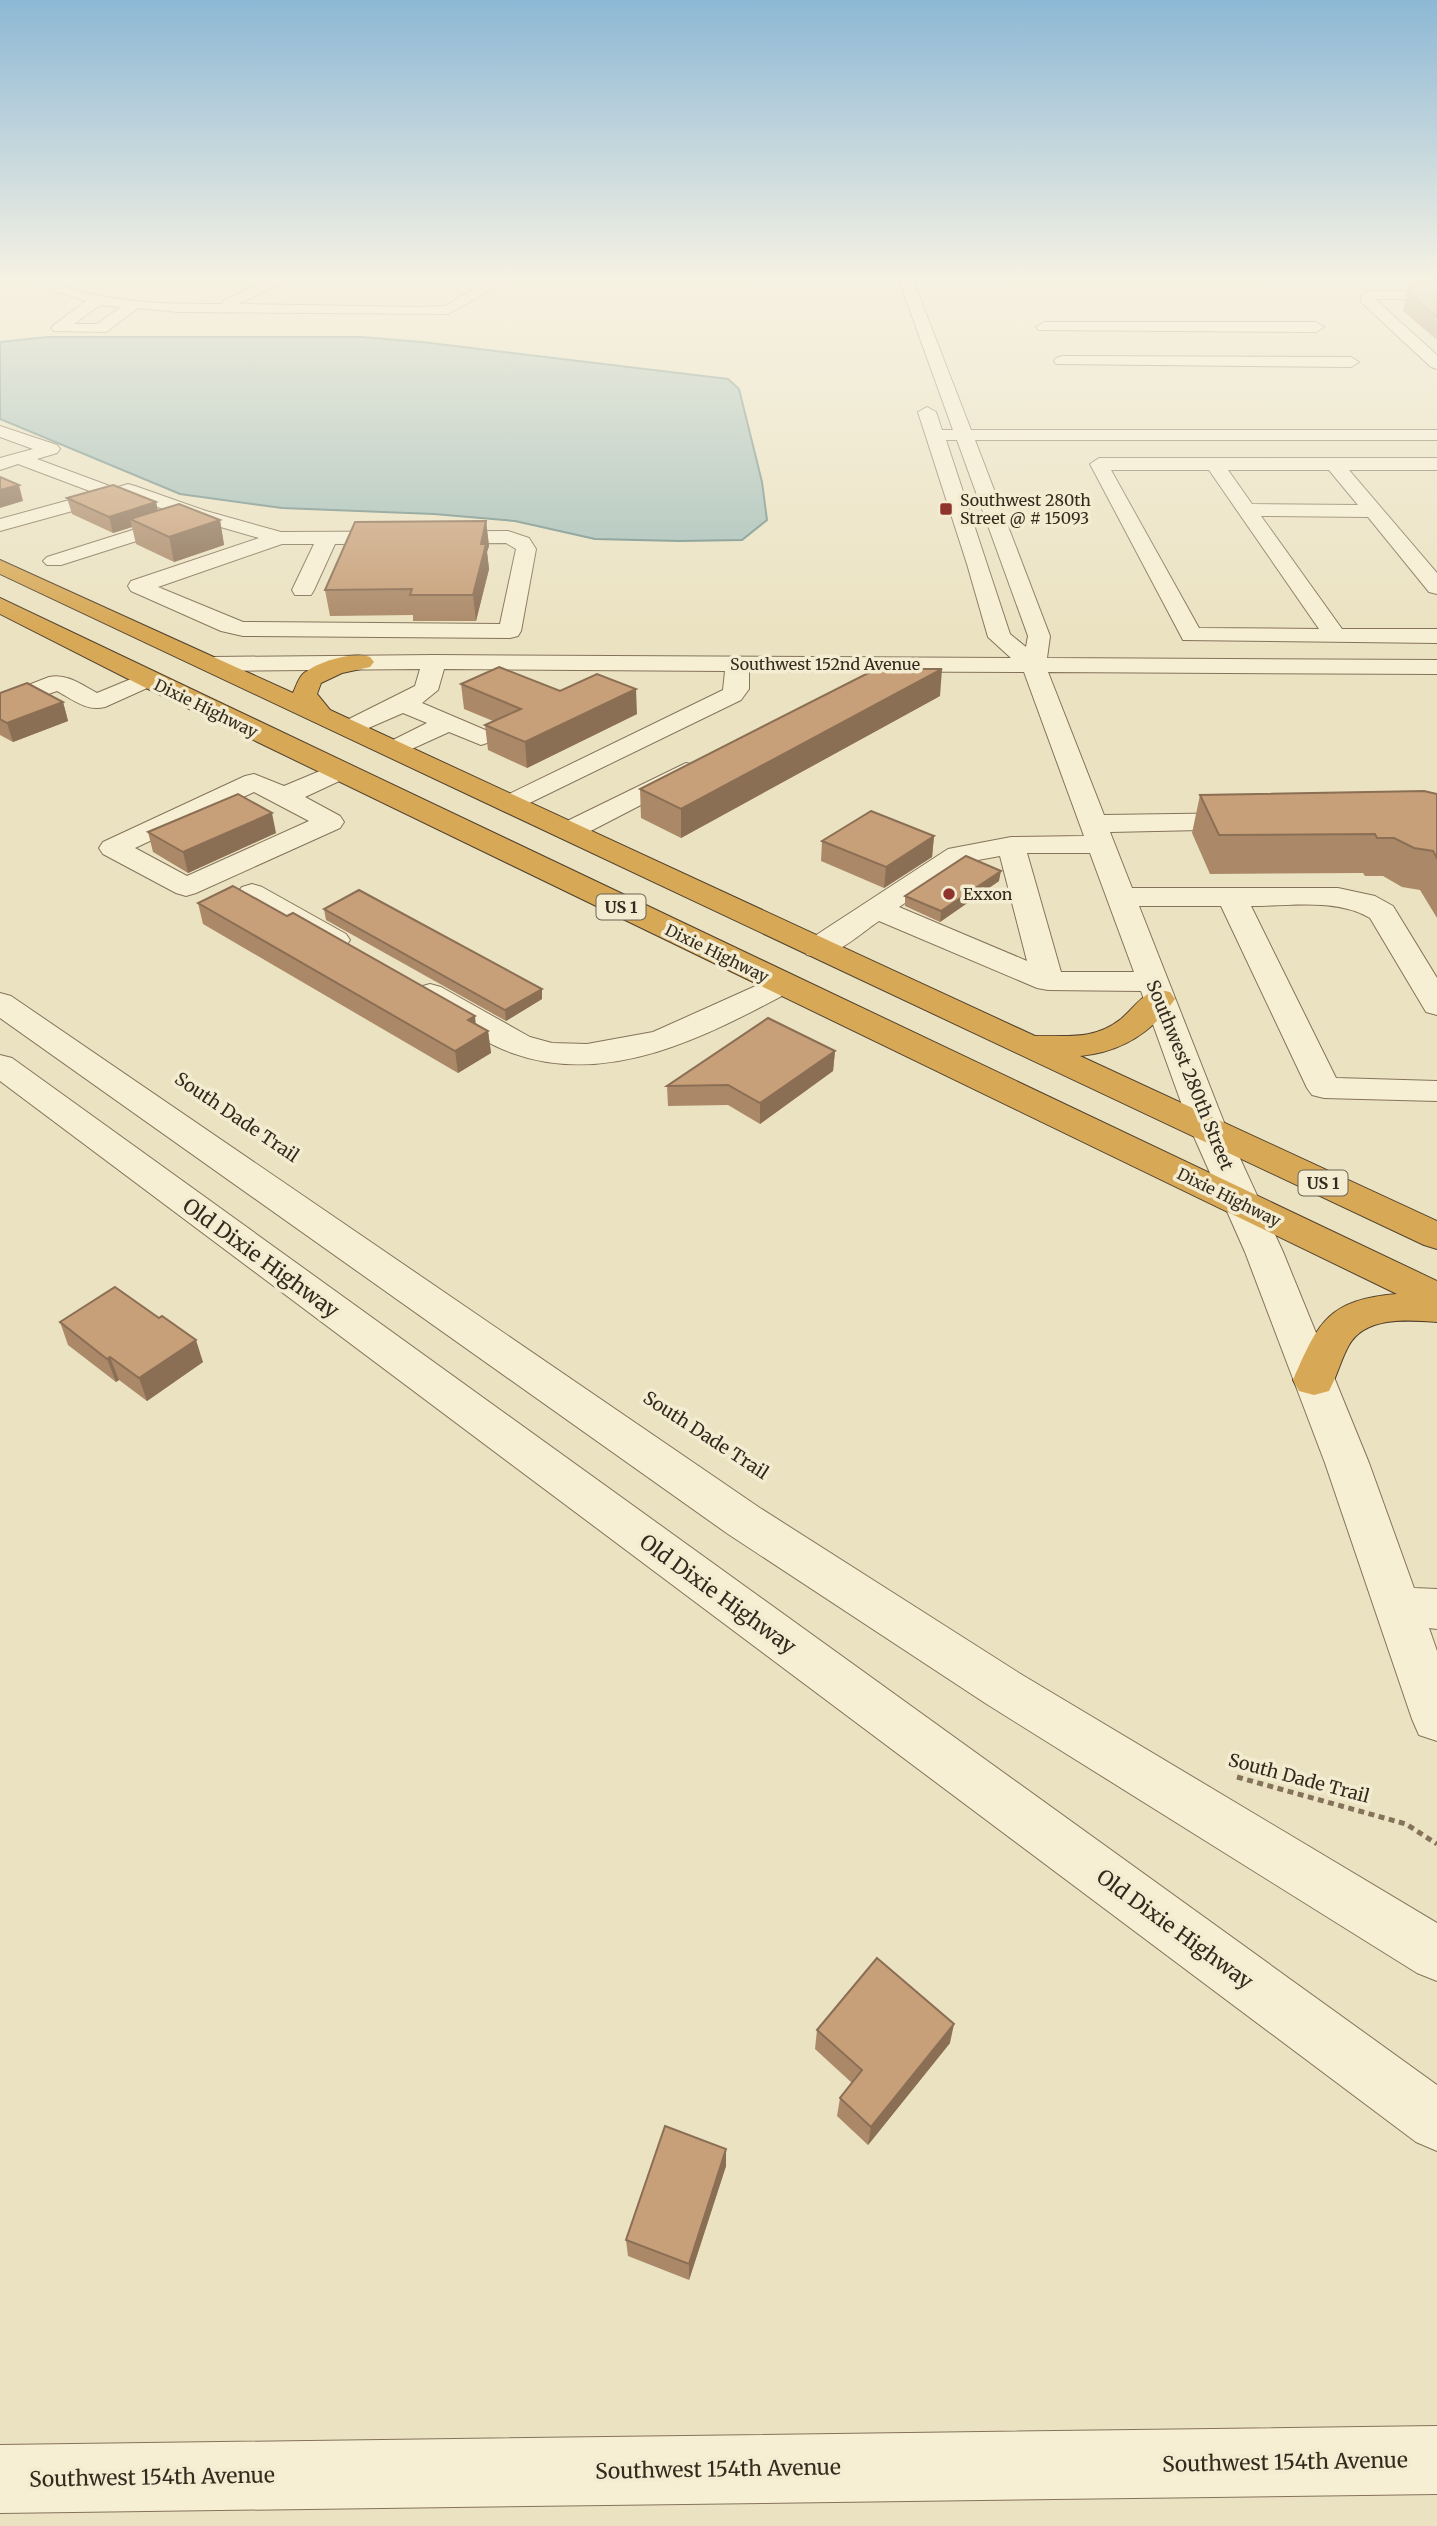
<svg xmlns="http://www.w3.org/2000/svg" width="1437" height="2526" viewBox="0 0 1437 2526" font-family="Merriweather,serif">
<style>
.water{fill:#a4beb8;stroke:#6c8b86;stroke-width:2}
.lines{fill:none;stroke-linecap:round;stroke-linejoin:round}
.minor-casing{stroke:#84735a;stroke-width:2}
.highway-casing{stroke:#51412e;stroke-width:2}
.path{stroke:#84735a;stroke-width:5;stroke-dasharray:6 4.5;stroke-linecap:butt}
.minor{fill:#f7efd4;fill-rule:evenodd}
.highway{fill:#d7a856;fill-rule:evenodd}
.wall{fill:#ab8968}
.shaded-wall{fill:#8b6f55}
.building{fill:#c79f79;stroke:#8b6f55;stroke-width:2}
.poi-dot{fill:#8f342d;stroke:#f3ecd1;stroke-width:2.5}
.labels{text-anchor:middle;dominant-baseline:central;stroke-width:7;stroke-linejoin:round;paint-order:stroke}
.far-poi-label{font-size:16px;fill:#342a1d;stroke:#f3ecd1;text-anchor:start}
.far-street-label{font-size:16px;fill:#342a1d;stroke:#f3ecd1}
.shield{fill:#f3ecd1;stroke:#6d6453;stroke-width:2}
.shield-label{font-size:16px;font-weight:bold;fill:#342a1d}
.street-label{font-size:18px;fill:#342a1d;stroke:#f3ecd1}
.near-street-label{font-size:21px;fill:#342a1d;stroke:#f3ecd1}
</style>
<rect width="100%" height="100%" fill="#ebe2c1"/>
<polygon class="water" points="47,337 362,337 422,342 728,379 739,389 762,482 767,520 742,540 680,541 595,539 515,521 434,514 282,508 180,494 0,419 0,342"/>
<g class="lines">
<defs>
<g id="minor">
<path d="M 23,280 C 50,280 71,290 97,295 C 138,304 182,304 222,304 L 224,300 L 269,280 L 289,280 L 238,304 L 418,307 L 445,306 L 490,280 L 508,280 L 448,314 L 178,312 L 138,308 L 106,332 L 54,331 L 51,328 L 54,325 L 86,301 ZM 100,305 L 121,307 L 97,324 L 74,324 Z"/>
<path d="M 899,280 L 913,280 L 971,430 L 1437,430 L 1437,440 L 975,440 L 1050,636 L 1047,658 L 1437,660 L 1437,674 L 1048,672 L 1104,815 L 1247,813 L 1257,815 L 1261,821 L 1257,827 L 1247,829 L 1110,832 L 1132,888 L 1338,888 L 1375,896 L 1393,906 L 1437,978 L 1437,1015 L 1426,1012 L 1370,918 C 1337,898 1289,906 1251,906 L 1336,1078 L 1437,1081 L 1437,1101 L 1324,1098 L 1312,1095 L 1307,1088 L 1221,906 L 1139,906 L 1227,1130 L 1283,1252 L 1369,1463 L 1414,1588 L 1437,1589 L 1437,1629 L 1429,1628 L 1437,1651 L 1437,1741 L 1419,1735 L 1412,1719 L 1325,1463 L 1245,1252 L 1191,1130 L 1141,991 L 1048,990 L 1037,988 L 879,921 C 858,935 833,961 807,955 L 803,948 L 807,941 L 948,849 L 1011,837 L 1084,836 L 1024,672 L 749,671 L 749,689 L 741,700 L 511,812 L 501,810 L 497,804 L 501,798 L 723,690 L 725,671 L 444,669 L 438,690 L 422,703 L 490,732 L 494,737 L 490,742 L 481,745 L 449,732 L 394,757 L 385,754 L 381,749 L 385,744 L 427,723 L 403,713 L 350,736 L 341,733 L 337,728 L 341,723 L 415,686 L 420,669 L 213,671 L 205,669 L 201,664 L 205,659 L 213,657 L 434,655 L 1011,658 L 988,637 L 967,564 L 918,412 L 927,407 L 936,412 L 942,430 L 953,430 ZM 946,440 L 957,440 L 1028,636 L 1026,647 L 1010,634 ZM 1027,853 L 1090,853 L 1134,972 L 1061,972 ZM 1000,856 L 1027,961 L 899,907 L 967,862 Z"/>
<polygon points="1368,291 1437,291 1437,299 1375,299 1437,355 1437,369 1431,367 1361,302 1361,295"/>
<polygon points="1044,322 1316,322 1324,327 1316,332 1039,330 1036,327"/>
<polygon points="1062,356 1351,357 1359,362 1351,367 1056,364 1054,361 1056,358"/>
<path d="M 0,426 L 57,445 L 60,449 L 57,453 L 37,459 L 115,488 L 128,484 L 135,486 L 206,511 L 281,532 L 508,531 L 529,538 L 536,549 L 521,631 L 518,636 L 510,638 L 243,636 L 221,631 L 131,591 L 128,586 L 131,581 L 259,538 L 193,519 L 190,524 L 61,565 L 47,565 L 43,561 L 47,557 L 180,515 L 127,496 L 0,531 L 0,519 L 95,493 L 18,464 L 0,470 L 0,458 L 33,449 L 0,437 ZM 506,543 L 516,549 L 500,624 L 243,622 L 158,587 L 282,544 L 314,544 L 292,590 L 295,595 L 311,595 L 314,590 L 335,544 Z"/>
<path d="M 1099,458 L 1437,458 L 1437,470 L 1349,470 L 1437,573 L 1437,594 L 1429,592 L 1368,517 L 1261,516 L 1342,629 L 1437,629 L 1437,643 L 1183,640 L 1090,464 ZM 1111,470 L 1209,470 L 1319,629 L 1199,628 ZM 1228,470 L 1329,470 L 1358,505 L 1252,504 Z"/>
<path d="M 148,672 L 156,674 L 160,679 L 156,684 L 105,707 C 87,712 72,699 57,691 L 0,711 L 0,696 L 49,677 C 67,673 82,685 97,693 Z"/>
<path d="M 339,763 L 348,765 L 352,771 L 348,777 L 305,797 L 340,816 L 344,822 L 340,828 L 196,893 L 186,896 L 176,893 L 103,854 L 99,848 L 103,842 L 245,776 L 254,774 L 284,786 ZM 254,792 L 309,821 L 187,876 L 135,848 Z"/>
<polygon points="686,763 695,765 699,771 695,777 579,837 569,839 559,837 555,831 559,825"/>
<polygon points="252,884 262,887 346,934 350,940 346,946 335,949 324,946 242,899 237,893 242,887"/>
<path d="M 780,975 L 791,977 L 796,984 L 791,991 C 707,1036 609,1088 512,1053 C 479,1041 449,1018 419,1001 L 414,994 L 419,987 L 430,984 L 441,987 L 530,1037 L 552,1043 L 587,1044 L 653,1032 Z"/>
<polygon points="0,993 11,996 760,1508 1019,1673 1437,1923 1437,1981 1417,1973 985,1703 728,1534 0,1018"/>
<polygon points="0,1055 12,1058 1437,2085 1437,2151 1416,2142 0,1081"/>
<polygon points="1437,2426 1437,2494 0,2513 0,2445"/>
</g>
<g id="highway">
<path d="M 0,560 L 293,693 C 296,687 298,678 304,673 C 320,661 351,652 370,657 L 374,662 L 370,667 L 342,673 L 321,683 L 317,694 L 330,710 L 1035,1036 C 1067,1035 1093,1041 1121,1019 C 1138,1005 1145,986 1170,992 L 1175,999 C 1152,1033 1121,1052 1080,1056 L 1437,1221 L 1437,1249 L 1424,1245 L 0,574 Z"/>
<path d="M 0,598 L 1437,1281 L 1437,1322 C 1408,1320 1366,1316 1349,1345 C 1341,1359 1337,1376 1329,1391 L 1314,1395 L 1299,1391 L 1293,1380 C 1319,1321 1328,1300 1397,1294 L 144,687 L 0,614 Z"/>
</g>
</defs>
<use href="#minor" class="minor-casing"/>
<use href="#highway" class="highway-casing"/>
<polyline class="path" points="1237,1777 1406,1824 1437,1844"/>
<use href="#minor" class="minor"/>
<use href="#highway" class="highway"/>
</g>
<g class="wall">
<polygon points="1437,283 1437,340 1403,311 1407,292"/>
<polygon points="67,498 156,502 158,511 220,520 224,545 174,562 136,544 132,527 113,533 72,514"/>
<polygon points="486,521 489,546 487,552 489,569 476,621 413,621 413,615 330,616 325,590"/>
<polygon points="461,684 560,691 637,714 527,768 488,750 485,725 493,721 464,709"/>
<polygon points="0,693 63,702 68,721 13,742 0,735"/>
<polygon points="940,696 681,838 641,818 640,789"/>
<polygon points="1437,794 1437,918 1420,890 1402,887 1383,876 1365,876 1363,873 1210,874 1192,833 1200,795"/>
<polygon points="148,832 276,833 188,873 153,852"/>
<polygon points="934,836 932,857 884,888 821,861 822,841"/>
<polygon points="999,881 940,922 905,906 905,896"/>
<polygon points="198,903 476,1024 488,1031 491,1053 458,1073 203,924"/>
<polygon points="324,909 542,989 542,999 506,1021 326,920"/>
<polygon points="835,1051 833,1071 760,1124 728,1105 668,1106 667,1086"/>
<polygon points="159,1318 203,1362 147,1401 119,1380 116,1382 68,1345 60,1322"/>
<polygon points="817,2030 950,2043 868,2145 837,2116 840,2098 852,2083 815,2049"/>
<polygon points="726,2149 726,2166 689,2280 628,2256 626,2240"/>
</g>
<g class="shaded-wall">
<polygon points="19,485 23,501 0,508 0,490"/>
<polygon points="156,502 159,518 130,519 132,527 113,533 109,517"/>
<polygon points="220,520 224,545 174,562 169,537"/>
<polygon points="486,521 489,546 487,552 489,569 476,621 473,595 481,544"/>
<polygon points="942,669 940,696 681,838 681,809"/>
<polygon points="636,689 637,714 527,768 525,742"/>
<polygon points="63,702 68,721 13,742 7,723"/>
<polygon points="272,813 276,833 188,873 183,852"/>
<polygon points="934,836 932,857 884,888 886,867"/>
<polygon points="1001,871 999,881 940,922 941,911"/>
<polygon points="542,989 542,999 506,1021 505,1010"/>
<polygon points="475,1016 477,1037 468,1020"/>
<polygon points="488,1031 491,1053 458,1073 455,1051"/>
<polygon points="835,1051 833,1071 760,1124 760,1103"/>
<polygon points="196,1340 203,1362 147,1401 139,1378"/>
<polygon points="110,1357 119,1380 116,1382 107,1359"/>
<polygon points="954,2024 950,2043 868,2145 871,2127"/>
<polygon points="726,2149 726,2166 689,2280 689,2264"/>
</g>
<g class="building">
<polygon points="1415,283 1437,283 1437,317 1407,292"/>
<polygon points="0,477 19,485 0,490"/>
<polygon points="113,485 156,502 109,517 67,498"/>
<polygon points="179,504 220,520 169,537 130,519"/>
<polygon points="486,521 481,544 486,544 473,595 410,595 412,589 325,590 355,522"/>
<polygon points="499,667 560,691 597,674 636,689 525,742 485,725 521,709 461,684"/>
<polygon points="876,669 942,669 681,809 640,789"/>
<polygon points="27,683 63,702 7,723 0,719 0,693"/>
<polygon points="1424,791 1437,794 1437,858 1433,851 1414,848 1394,838 1377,838 1375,834 1219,835 1200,795"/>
<polygon points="238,794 272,813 183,852 148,832"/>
<polygon points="871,811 934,836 886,867 822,841"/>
<polygon points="966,856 1001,871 941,911 905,896"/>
<polygon points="233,886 287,916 293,913 475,1016 468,1020 488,1031 455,1051 198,903"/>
<polygon points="359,890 542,989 505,1010 324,909"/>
<polygon points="768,1018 835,1051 760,1103 728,1085 667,1086"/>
<polygon points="115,1287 159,1318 162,1316 196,1340 139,1378 110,1357 107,1359 60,1322"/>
<polygon points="877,1958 954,2024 871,2127 840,2098 862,2070 817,2030"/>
<polygon points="665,2126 726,2149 689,2264 626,2240"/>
</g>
<linearGradient id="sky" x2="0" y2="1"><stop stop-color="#8db8d5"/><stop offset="0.44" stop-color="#f6f2e3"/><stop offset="1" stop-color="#f6f2e3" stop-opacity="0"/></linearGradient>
<rect width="1437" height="634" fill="url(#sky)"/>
<g class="poi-dot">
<rect x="939" y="502" width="14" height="14" rx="3.5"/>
<circle cx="949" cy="894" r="7"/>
</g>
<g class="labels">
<g class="far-poi-label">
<text x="960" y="500">Southwest 280th<tspan x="960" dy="18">Street @ # 15093</tspan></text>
<text x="963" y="894">Exxon</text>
</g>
<g class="far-street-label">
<text x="825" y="664">Southwest 152nd Avenue</text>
<text transform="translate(206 708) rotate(26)">Dixie Highway</text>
<text transform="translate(717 953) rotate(26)">Dixie Highway</text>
<text transform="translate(1229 1197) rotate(26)">Dixie Highway</text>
</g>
<g class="shield">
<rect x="596.5" y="894.5" width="49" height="25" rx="5"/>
<rect x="1298.5" y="1170.5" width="49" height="25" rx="5"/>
</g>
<g class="shield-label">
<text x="621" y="907">US 1</text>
<text x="1323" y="1183">US 1</text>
</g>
<g class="street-label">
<text transform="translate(1190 1075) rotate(68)">Southwest 280th Street</text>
<text transform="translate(237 1117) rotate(34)">South Dade Trail</text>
<text transform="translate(706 1435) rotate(33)">South Dade Trail</text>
<text transform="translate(1299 1778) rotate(15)">South Dade Trail</text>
</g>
<g class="near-street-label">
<text transform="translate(261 1258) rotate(36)">Old Dixie Highway</text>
<text transform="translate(718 1594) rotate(36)">Old Dixie Highway</text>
<text transform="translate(1175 1929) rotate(36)">Old Dixie Highway</text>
<text transform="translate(1285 2462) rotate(-1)">Southwest 154th Avenue</text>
<text transform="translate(718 2469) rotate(-1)">Southwest 154th Avenue</text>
<text transform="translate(152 2477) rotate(-1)">Southwest 154th Avenue</text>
</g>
</g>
</svg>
